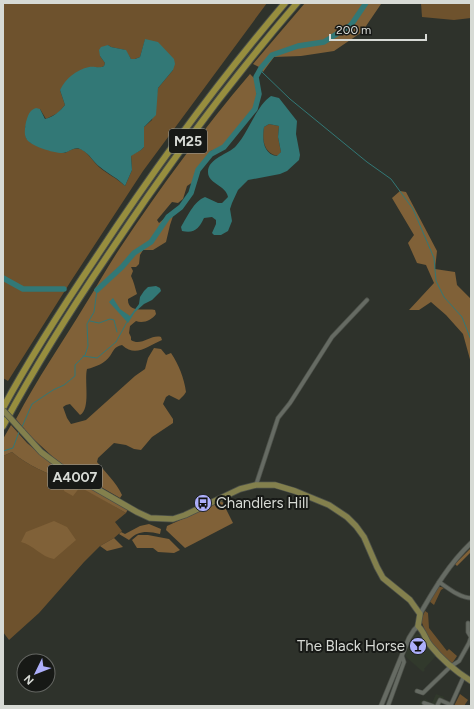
<svg xmlns="http://www.w3.org/2000/svg" width="474" height="709" viewBox="0 0 474 709" font-family="Figtree,sans-serif">
<style>
.built{fill:#31392c}
.green{fill:#6e522d;fill-rule:evenodd}
.forest{fill:#806138}
.water{fill:#327876;fill-rule:evenodd}
.lines{fill:none;stroke-linecap:round;stroke-linejoin:round}
.stream{stroke:#327876;stroke-width:1}
.river{stroke:#327876;stroke-width:5.5}
.minor-casing{stroke:#4c5049;stroke-width:5}
.tertiary-casing{stroke:#4c5049;stroke-width:5.5}
.primary-casing{stroke:#4c5049;stroke-width:7}
.motorway-casing{stroke:#4c5049;stroke-width:8}
.minor{stroke:#666b63;stroke-width:3.5}
.tertiary{stroke:#666b63;stroke-width:4}
.primary{stroke:#83804d;stroke-width:5.5}
.motorway{stroke:#978e3e;stroke-width:6}
.primary-bridge-casing{stroke:#4c5049;stroke-width:7;stroke-linecap:butt}
.primary-bridge{stroke:#83804d;stroke-width:5.5}
.labels{text-anchor:middle;dominant-baseline:central;stroke-width:4;stroke-linejoin:round;paint-order:stroke}
.shield{fill:#171916;stroke:#9da09c;stroke-width:1}
.shield-label{font-size:14px;font-weight:bold;fill:#d7dad5}
.poi-label{font-size:15px;fill:#d7dad5;stroke:#171916;text-anchor:start}
</style>
<rect width="100%" height="100%" fill="#2e322b"/>
<g class="built">
<polygon points="417,634 420,635 436,656 424,669 425,670 423,672 405,656 413,637"/>
<polygon points="436,694 444,697 441,706 419,706 421,700 424,701 425,699 432,703"/>
</g>
<g class="green">
<path d="M 3,3 L 267,3 L 143,171 L 71,281 L 8,381 L 3,378 ZM 145,40 L 173,70 L 158,88 L 152,120 L 144,127 L 144,147 L 141,150 L 131,155 L 132,170 L 125,186 C 117,178 107,174 99,167 C 87,156 84,141 65,153 L 31,143 L 26,138 L 25,127 L 40,109 L 46,119 L 58,113 L 65,105 L 60,90 L 90,67 L 100,68 L 104,66 L 105,63 L 100,56 L 108,45 L 111,47 L 125,50 L 131,59 L 135,59 L 140,57 Z"/>
<polygon points="421,3 471,3 471,18 454,20 422,17"/>
<path d="M 269,124 L 279,126 L 278,137 L 281,152 L 278,156 C 263,153 262,139 264,127 Z"/>
<path d="M 12,452 C 28,466 47,473 66,481 L 65,491 L 80,486 L 126,513 L 115,522 L 122,531 L 114,538 L 100,546 L 84,562 L 39,613 L 9,640 L 3,632 L 3,456 Z"/>
<polygon points="437,587 441,587 444,588 441,590 434,605 429,601"/>
<polygon points="425,611 428,613 429,628 447,651 449,649 457,656 455,659 448,652 455,659 451,665 429,641 421,620"/>
<polygon points="460,694 468,700 464,706 454,706"/>
</g>
<g class="forest">
<polygon points="305,3 381,4 362,32 334,51 301,56 274,57 263,72 261,68 253,64"/>
<path d="M 250,74 L 255,79 L 257,98 L 253,109 L 224,146 L 211,151 L 198,167 L 193,182 L 187,186 L 183,199 L 178,203 L 172,202 L 157,220 L 159,223 L 173,211 L 174,213 L 170,225 L 166,242 L 153,250 L 143,250 L 140,255 L 139,264 L 136,267 L 131,267 L 133,271 L 131,276 C 134,282 135,288 137,294 L 128,299 C 127,314 146,308 155,310 L 156,314 C 152,320 143,324 136,321 L 130,326 L 129,333 L 131,337 L 131,340 C 141,347 151,334 161,337 L 162,340 C 147,346 136,358 122,345 C 114,347 114,350 110,356 C 105,363 96,367 87,369 C 84,381 91,409 80,415 L 70,404 L 66,405 L 63,407 L 67,418 L 71,424 L 86,420 L 135,376 L 145,369 L 148,358 L 154,348 L 161,349 L 166,355 L 171,353 C 179,365 184,378 186,392 L 184,395 L 179,400 L 169,395 L 166,397 L 163,404 L 173,419 L 173,423 L 152,437 L 141,450 L 134,449 L 126,445 L 114,443 L 98,458 L 97,462 C 105,472 116,482 122,495 L 120,498 L 89,480 L 75,474 L 53,457 L 28,434 L 16,419 C 37,379 62,343 85,305 C 97,286 108,266 120,248 C 160,188 203,129 250,74 Z"/>
<polygon points="400,191 406,192 437,251 435,269 455,272 457,285 471,299 471,363 463,334 446,315 431,302 419,310 409,310 434,283 426,265 417,263 408,243 414,235 392,198"/>
<path d="M 11,425 L 27,443 L 59,470 L 128,509 L 126,513 L 80,487 L 73,496 L 64,491 L 66,481 C 47,473 28,466 12,452 L 3,456 L 3,439 Z"/>
<polygon points="222,501 233,523 185,548 166,530 167,526"/>
<path d="M 54,521 L 67,527 L 76,540 L 54,559 C 41,557 34,545 21,542 L 26,532 Z"/>
<path d="M 149,524 L 161,529 L 160,534 C 148,531 138,530 129,540 L 119,534 L 121,532 L 125,534 L 140,526 Z"/>
<polygon points="138,535 148,535 169,539 180,550 174,553 158,552 153,548 137,548 132,540"/>
<polygon points="114,538 123,547 107,551 100,546"/>
<polygon points="471,548 471,552 457,566 455,564"/>
</g>
<g class="water">
<path d="M 145,39 L 158,42 L 174,59 L 175,64 L 173,70 L 158,88 L 156,115 L 144,127 L 144,147 L 141,150 L 131,156 L 132,170 L 125,186 C 118,178 108,174 100,167 C 93,162 90,154 82,150 C 74,145 70,153 62,153 C 54,153 29,146 26,138 C 24,134 25,127 26,122 C 28,116 29,110 36,108 L 40,109 L 45,119 C 54,117 60,111 65,105 L 60,90 C 66,78 76,70 89,67 C 95,66 99,69 104,66 L 105,63 L 100,56 L 99,50 L 101,47 L 108,45 L 111,47 L 126,50 L 131,59 L 135,59 L 140,57 Z"/>
<path d="M 271,96 L 279,98 L 297,121 L 296,134 L 300,155 L 299,160 L 287,171 L 280,174 L 248,180 L 238,190 L 232,203 L 230,209 L 232,221 L 228,231 L 221,235 L 214,235 L 212,233 L 216,224 L 216,220 L 212,217 L 204,218 C 199,228 195,234 182,231 L 181,227 C 187,217 194,201 205,197 L 218,203 L 222,203 L 228,197 C 226,185 208,184 208,172 C 208,158 229,154 236,146 C 249,132 256,106 271,96 ZM 269,124 L 279,126 L 278,137 L 281,152 L 277,156 C 263,154 262,139 264,127 Z"/>
<polygon points="156,286 160,288 161,291 152,300 144,304 135,312 128,323 109,302 113,298 120,309 130,316 139,304 140,297 144,291 148,287"/>
</g>
<g class="lines">
<g class="stream">
<polyline points="261,68 262,72 290,99 367,162 391,179 413,209 434,258 436,281 444,297 462,317 471,340"/>
<polyline points="90,321 99,323 110,319 114,320 117,332"/>
<polyline points="83,356 97,358 116,342 127,322"/>
<polyline points="22,427 32,404 53,390 64,385 75,376 75,365 85,355 88,346 87,324 94,312 97,290"/>
<polyline points="3,451 13,448 19,432"/>
</g>
<g class="river">
<polyline points="3,278 23,289 64,289"/>
<polyline points="97,290 122,267 134,253 151,242 168,217 181,207 191,193 198,170 211,154 224,147 255,109 259,94 256,77 261,68 272,55 298,46 324,42 351,25 366,3"/>
</g>
<defs>
<g id="minor">
<polyline points="256,485 278,418 290,403 332,337 367,300"/>
<path d="M 439,582 C 448,588 460,598 471,598"/>
<polyline points="417,691 423,693 450,667 459,661 469,643 471,637 468,632 468,623"/>
<polyline points="424,703 433,706"/>
<polyline points="388,706 404,662 402,656"/>
<polyline points="437,706 440,700 451,705 464,676"/>
</g>
<g id="tertiary">
<path d="M 420,614 C 435,588 449,564 471,543"/>
<polyline points="381,706 409,638 414,630 418,626"/>
</g>
<path id="primary" d="M 22,431 L 41,452 L 69,473 L 137,512 L 150,518 L 173,519 L 185,515 L 240,489 L 256,485 L 275,485 L 295,491 L 329,505 L 347,517 L 356,526 L 364,537 L 377,567 L 383,578 L 410,600 L 420,614 L 418,626 C 424,631 425,639 430,645 C 442,660 455,671 471,681"/>
<g id="motorway">
<path d="M 3,408 C 31,356 64,305 97,256 C 155,168 217,83 285,3"/>
<path d="M 3,426 C 36,365 73,306 112,249 C 169,163 230,81 297,3"/>
</g>
</defs>
<use href="#minor" class="minor-casing"/>
<use href="#tertiary" class="tertiary-casing"/>
<use href="#primary" class="primary-casing"/>
<use href="#motorway" class="motorway-casing"/>
<use href="#minor" class="minor"/>
<use href="#tertiary" class="tertiary"/>
<use href="#primary" class="primary"/>
<use href="#motorway" class="motorway"/>
<defs>
<polyline id="primary-bridge" points="3,410 22,431"/>
</defs>
<use href="#primary-bridge" class="primary-bridge-casing"/>
<use href="#primary-bridge" class="primary-bridge"/>
</g>
<defs>
<symbol id="bus-disc" viewBox="-11 -11 22 22"><circle r="9.5" fill="#adaffb" stroke="#171916"/><path d="M-5-6H5V4H4V6H2V4H-2V6H-4V4H-5ZM-3.5-4V0h7V-4ZM-3.5 1.2v1.5H-2V1.2ZM2 1.2v1.5H3.5V1.2Z" fill="#111"/></symbol>
<symbol id="bar-disc" viewBox="-11 -11 22 22"><circle r="9.5" fill="#adaffb" stroke="#171916"/><path d="M-6-5H6L.8 .8V4.5H3.5V6h-7V4.5H-.8V.8Z" fill="#111"/></symbol>
</defs>
<g fill-rule="evenodd">
<use href="#bus-disc" x="193" y="493" width="20" height="20"/>
<use href="#bar-disc" x="408" y="636" width="20" height="20"/>
</g>
<g class="labels">
<g class="shield">
<rect x="169" y="129" width="38" height="24" rx="3"/>
<rect x="48" y="465" width="54" height="24" rx="3"/>
</g>
<g class="shield-label">
<text x="188" y="141">M25</text>
<text x="75" y="477">A4007</text>
</g>
<g class="poi-label">
<text x="216" y="503">Chandlers Hill</text>
<text x="405" y="646" text-anchor="end">The Black Horse</text>
</g>
</g>
<rect width="474" height="709" fill="none" stroke="#d7dad5" stroke-width="8"/>
<g transform="translate(36 673) rotate(227)"><circle r="19" fill="#171916" stroke="#646662"/>
<path d="M0-3L7 15L0 10L-7 15Z" fill="#adaffb"/>
<text y="-6" font-size="11" font-weight="bold" text-anchor="middle" fill="#d7dad5">N</text>
</g>
<path d="M330 34v6h96v-6" fill="none" stroke="#d7dad5" stroke-width="2"/>
<text x="336" y="34" font-size="12" fill="#d7dad5" stroke="#171916" stroke-width="3" paint-order="stroke">200 m</text>
</svg>
